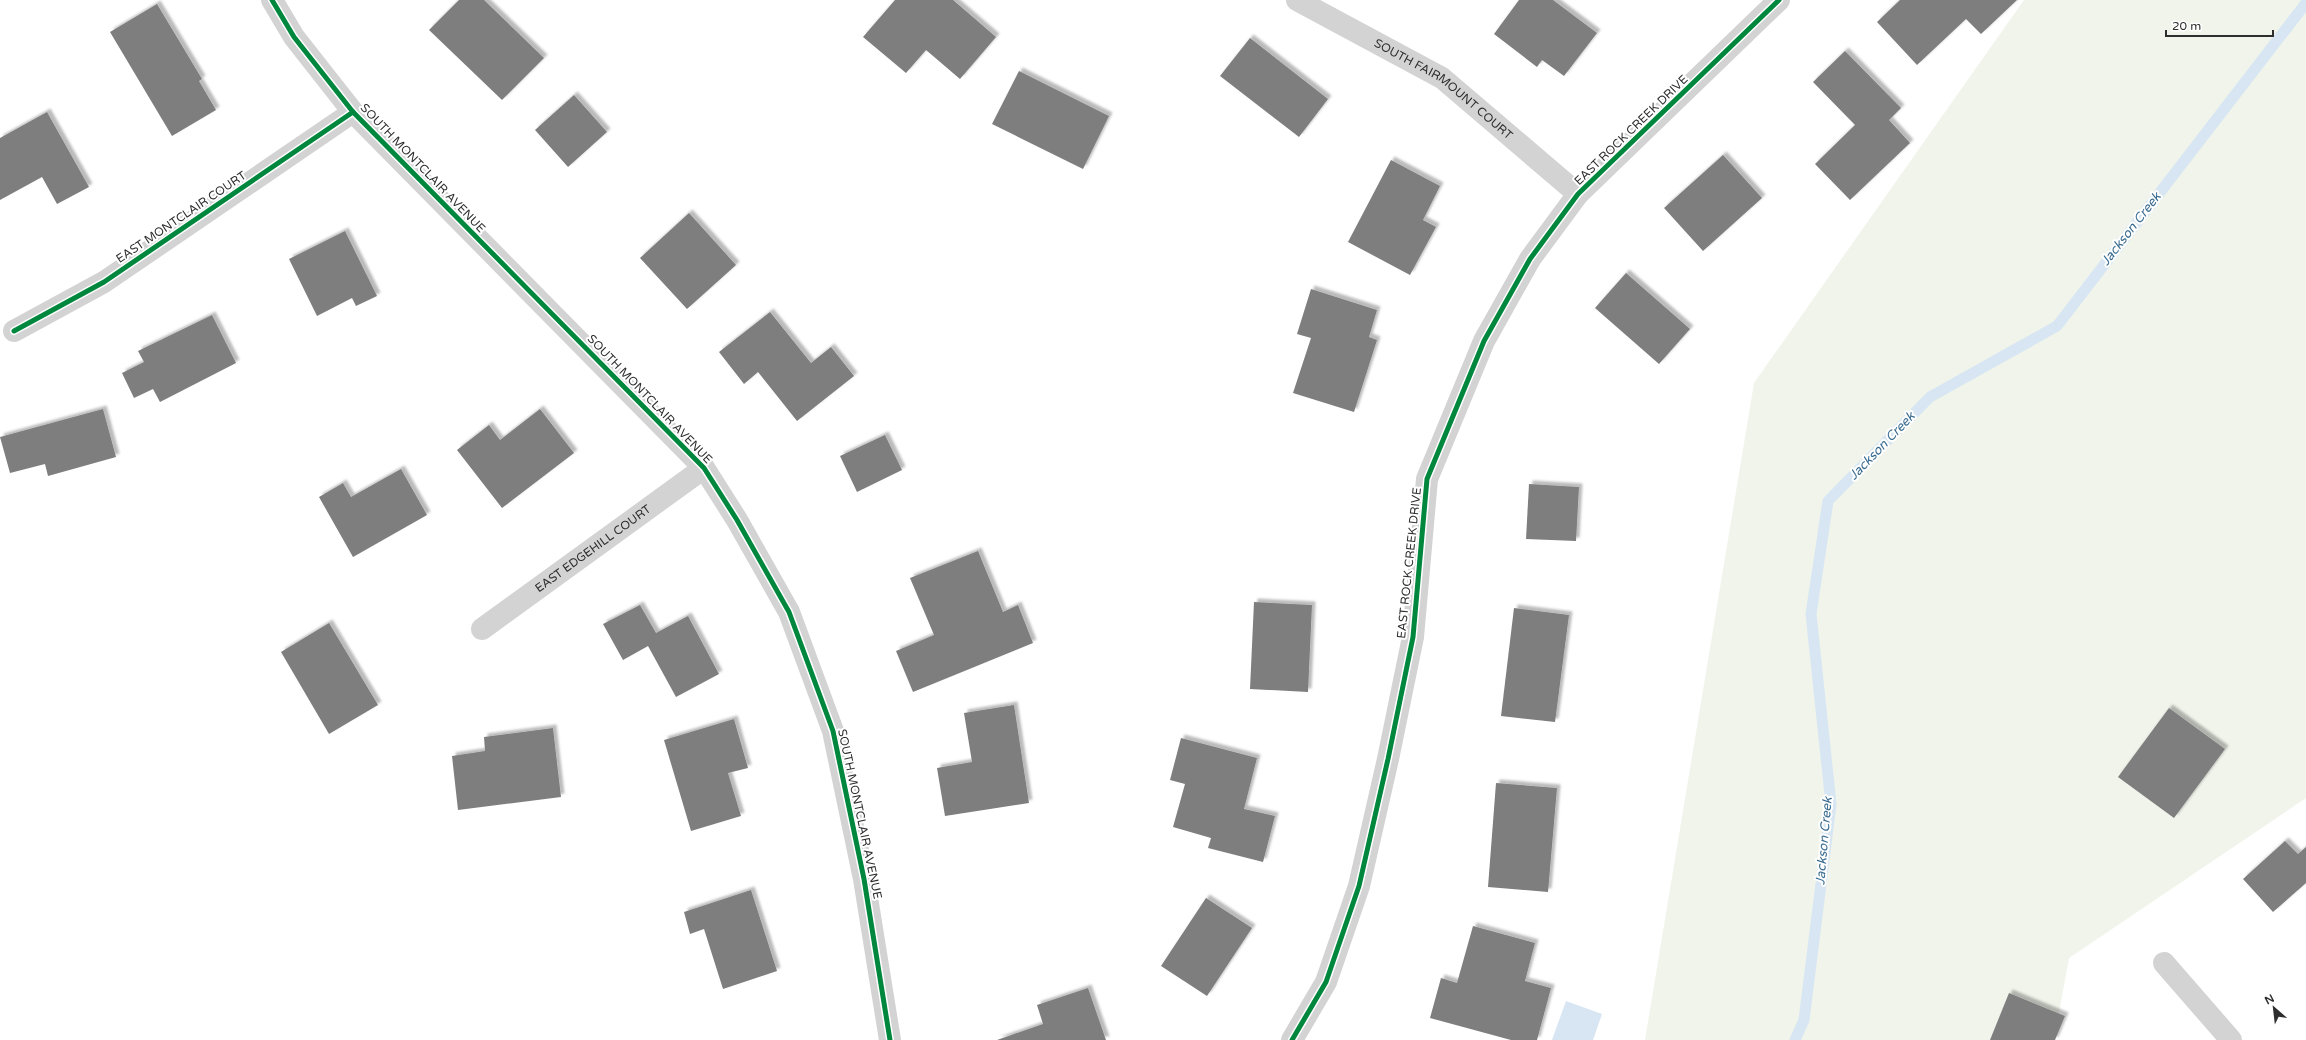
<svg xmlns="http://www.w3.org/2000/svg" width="2306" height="1040" viewBox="0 0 2306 1040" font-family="'Varela Round',sans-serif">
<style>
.green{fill:#f0f4eb}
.water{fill:#d7e6f2}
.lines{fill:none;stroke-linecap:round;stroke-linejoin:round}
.stream{stroke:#d7e6f2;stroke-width:11}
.building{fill:#7e7e7e;filter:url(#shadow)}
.minor{stroke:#d3d3d3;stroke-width:22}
.cycleway-casing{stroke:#fff;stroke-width:8}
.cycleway{stroke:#00873e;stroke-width:5}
.labels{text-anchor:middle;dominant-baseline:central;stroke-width:4;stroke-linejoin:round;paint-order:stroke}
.street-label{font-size:12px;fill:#2e2e2e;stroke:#fff}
.water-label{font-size:13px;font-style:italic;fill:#3a6c91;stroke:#fff}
</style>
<defs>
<filter id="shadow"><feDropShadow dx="3.5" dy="-3.5" stdDeviation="1" flood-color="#0004"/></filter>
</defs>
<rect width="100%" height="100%" fill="#fff"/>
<polygon class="green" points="2024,0 2306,0 2306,798 2069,958 2054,1040 1645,1040 1754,383"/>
<polygon class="water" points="1566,1001 1602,1014 1593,1040 1552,1040"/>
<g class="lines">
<polyline class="stream" points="1795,1040 1804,1020 1831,804 1811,614 1828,501 1930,397 2057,326 2306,3"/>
</g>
<g class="building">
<polygon points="459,0 484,0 544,58 502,100 429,30"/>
<polygon points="895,0 953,0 996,37 960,79 926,50 906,73 863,37"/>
<polygon points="1519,0 1553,0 1597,33 1564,76 1542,60 1537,67 1494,34"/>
<polygon points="1900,0 2017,0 1981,34 1966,19 1917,65 1877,22"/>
<polygon points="157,4 202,79 199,81 216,110 172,136 110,32"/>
<polygon points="1250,38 1328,99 1299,137 1220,76"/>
<polygon points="1845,51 1901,108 1889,120 1910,143 1850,200 1815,164 1855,125 1813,82"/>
<polygon points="1019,71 1109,116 1083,169 992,124"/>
<polygon points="574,95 607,132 568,167 535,130"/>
<polygon points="47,112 89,187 57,204 42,177 0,200 0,138"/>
<polygon points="1723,155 1762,198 1703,251 1664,208"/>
<polygon points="1391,160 1440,186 1423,220 1436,227 1410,275 1348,242"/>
<polygon points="689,213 736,265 687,309 640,258"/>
<polygon points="345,231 377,296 356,306 352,298 317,316 289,259"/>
<polygon points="1626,273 1690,329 1659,364 1595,308"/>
<polygon points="1311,289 1377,310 1369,337 1377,340 1354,412 1293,393 1311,338 1297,334"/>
<polygon points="770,312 811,363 831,347 854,376 797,421 758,372 744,384 719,352"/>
<polygon points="212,315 236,363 160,402 153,389 134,398 122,373 144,362 138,351"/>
<polygon points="103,409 116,457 48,476 45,464 10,473 0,437"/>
<polygon points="540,409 574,453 502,508 457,450 489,425 500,440"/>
<polygon points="885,435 902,470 857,492 840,456"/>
<polygon points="401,469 427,515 353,557 319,497 343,483 351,497"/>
<polygon points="1529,484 1579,487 1576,541 1526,539"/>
<polygon points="978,551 1003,612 1018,605 1033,643 913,692 896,651 934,635 910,578"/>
<polygon points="1254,602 1312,605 1308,692 1250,689"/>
<polygon points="640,605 656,633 688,616 719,674 676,697 648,646 623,660 603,624"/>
<polygon points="1514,608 1569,615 1555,722 1501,716"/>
<polygon points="329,623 378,705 329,734 281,652"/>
<polygon points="1014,705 1029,803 945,816 937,768 972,762 964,713"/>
<polygon points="2169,708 2225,749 2174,818 2118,777"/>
<polygon points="734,719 748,768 728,773 741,816 691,831 664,740"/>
<polygon points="553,728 561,797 458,810 452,756 485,751 484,737"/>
<polygon points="1181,738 1257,758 1244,809 1275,816 1263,862 1208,848 1211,838 1173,827 1185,784 1170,780"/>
<polygon points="1496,783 1557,788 1548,892 1488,887"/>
<polygon points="2285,841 2298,854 2306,847 2306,883 2273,912 2243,879"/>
<polygon points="751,890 777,971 723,989 704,929 690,934 684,912"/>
<polygon points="1206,898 1252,928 1207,996 1161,966"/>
<polygon points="1473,926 1535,943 1525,981 1551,988 1537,1040 1511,1040 1430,1018 1441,978 1457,983"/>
<polygon points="1088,988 1106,1040 997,1040 1043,1024 1037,1005"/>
<polygon points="2009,993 2065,1016 2055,1040 1990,1040"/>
</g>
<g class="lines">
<g class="minor">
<polyline points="272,0 294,37 353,112 704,468 737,520 789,612 833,731 864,879 890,1040"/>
<path id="s1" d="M 1297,0 L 1442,78 L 1578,194"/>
<polyline points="14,331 104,282 353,112"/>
<path id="s2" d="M 482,629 L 704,468"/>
<polyline points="2164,963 2231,1040"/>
<polyline points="1292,1040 1326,982 1359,886 1388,759 1413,637 1427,479 1484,341 1530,259 1578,194 1779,0"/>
</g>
<defs>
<g id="cycleway">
<polyline points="272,0 294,37 353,112 704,468 737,520 789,612 833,731 864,879 890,1040"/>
<polyline points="14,331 104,282 353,112"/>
<polyline points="1292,1040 1326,982 1359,886 1388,759 1413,637 1427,479 1484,341 1530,259 1578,194 1779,0"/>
</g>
</defs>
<use href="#cycleway" class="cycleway-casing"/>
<use href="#cycleway" class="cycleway"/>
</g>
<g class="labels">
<g class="street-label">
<text stroke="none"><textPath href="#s1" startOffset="172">SOUTH FAIRMOUNT COURT</textPath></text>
<text transform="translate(1631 130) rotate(-44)">EAST ROCK CREEK DRIVE</text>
<text transform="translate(423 168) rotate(46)">SOUTH MONTCLAIR AVENUE</text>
<text transform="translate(181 217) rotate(-34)">EAST MONTCLAIR COURT</text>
<text transform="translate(650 399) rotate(46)">SOUTH MONTCLAIR AVENUE</text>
<text stroke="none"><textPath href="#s2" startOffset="137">EAST EDGEHILL COURT</textPath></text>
<text transform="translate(1409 563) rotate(-84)">EAST ROCK CREEK DRIVE</text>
<text transform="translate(860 814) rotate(78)">SOUTH MONTCLAIR AVENUE</text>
</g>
<g class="water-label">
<text transform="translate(2131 229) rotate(-52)">Jackson Creek</text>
<text transform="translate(1882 446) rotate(-46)">Jackson Creek</text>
<text transform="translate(1824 841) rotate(-85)">Jackson Creek</text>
</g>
</g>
<g transform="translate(2274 1008) rotate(332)" stroke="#ffffff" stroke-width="3" paint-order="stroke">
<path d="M0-3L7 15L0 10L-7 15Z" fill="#2e2e2e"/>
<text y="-6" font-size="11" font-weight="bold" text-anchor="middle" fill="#2e2e2e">N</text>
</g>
<path d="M2166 30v6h107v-6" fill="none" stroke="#2e2e2e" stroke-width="2"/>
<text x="2172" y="30" font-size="12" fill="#2e2e2e" stroke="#ffffff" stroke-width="3" paint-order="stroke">20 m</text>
</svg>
